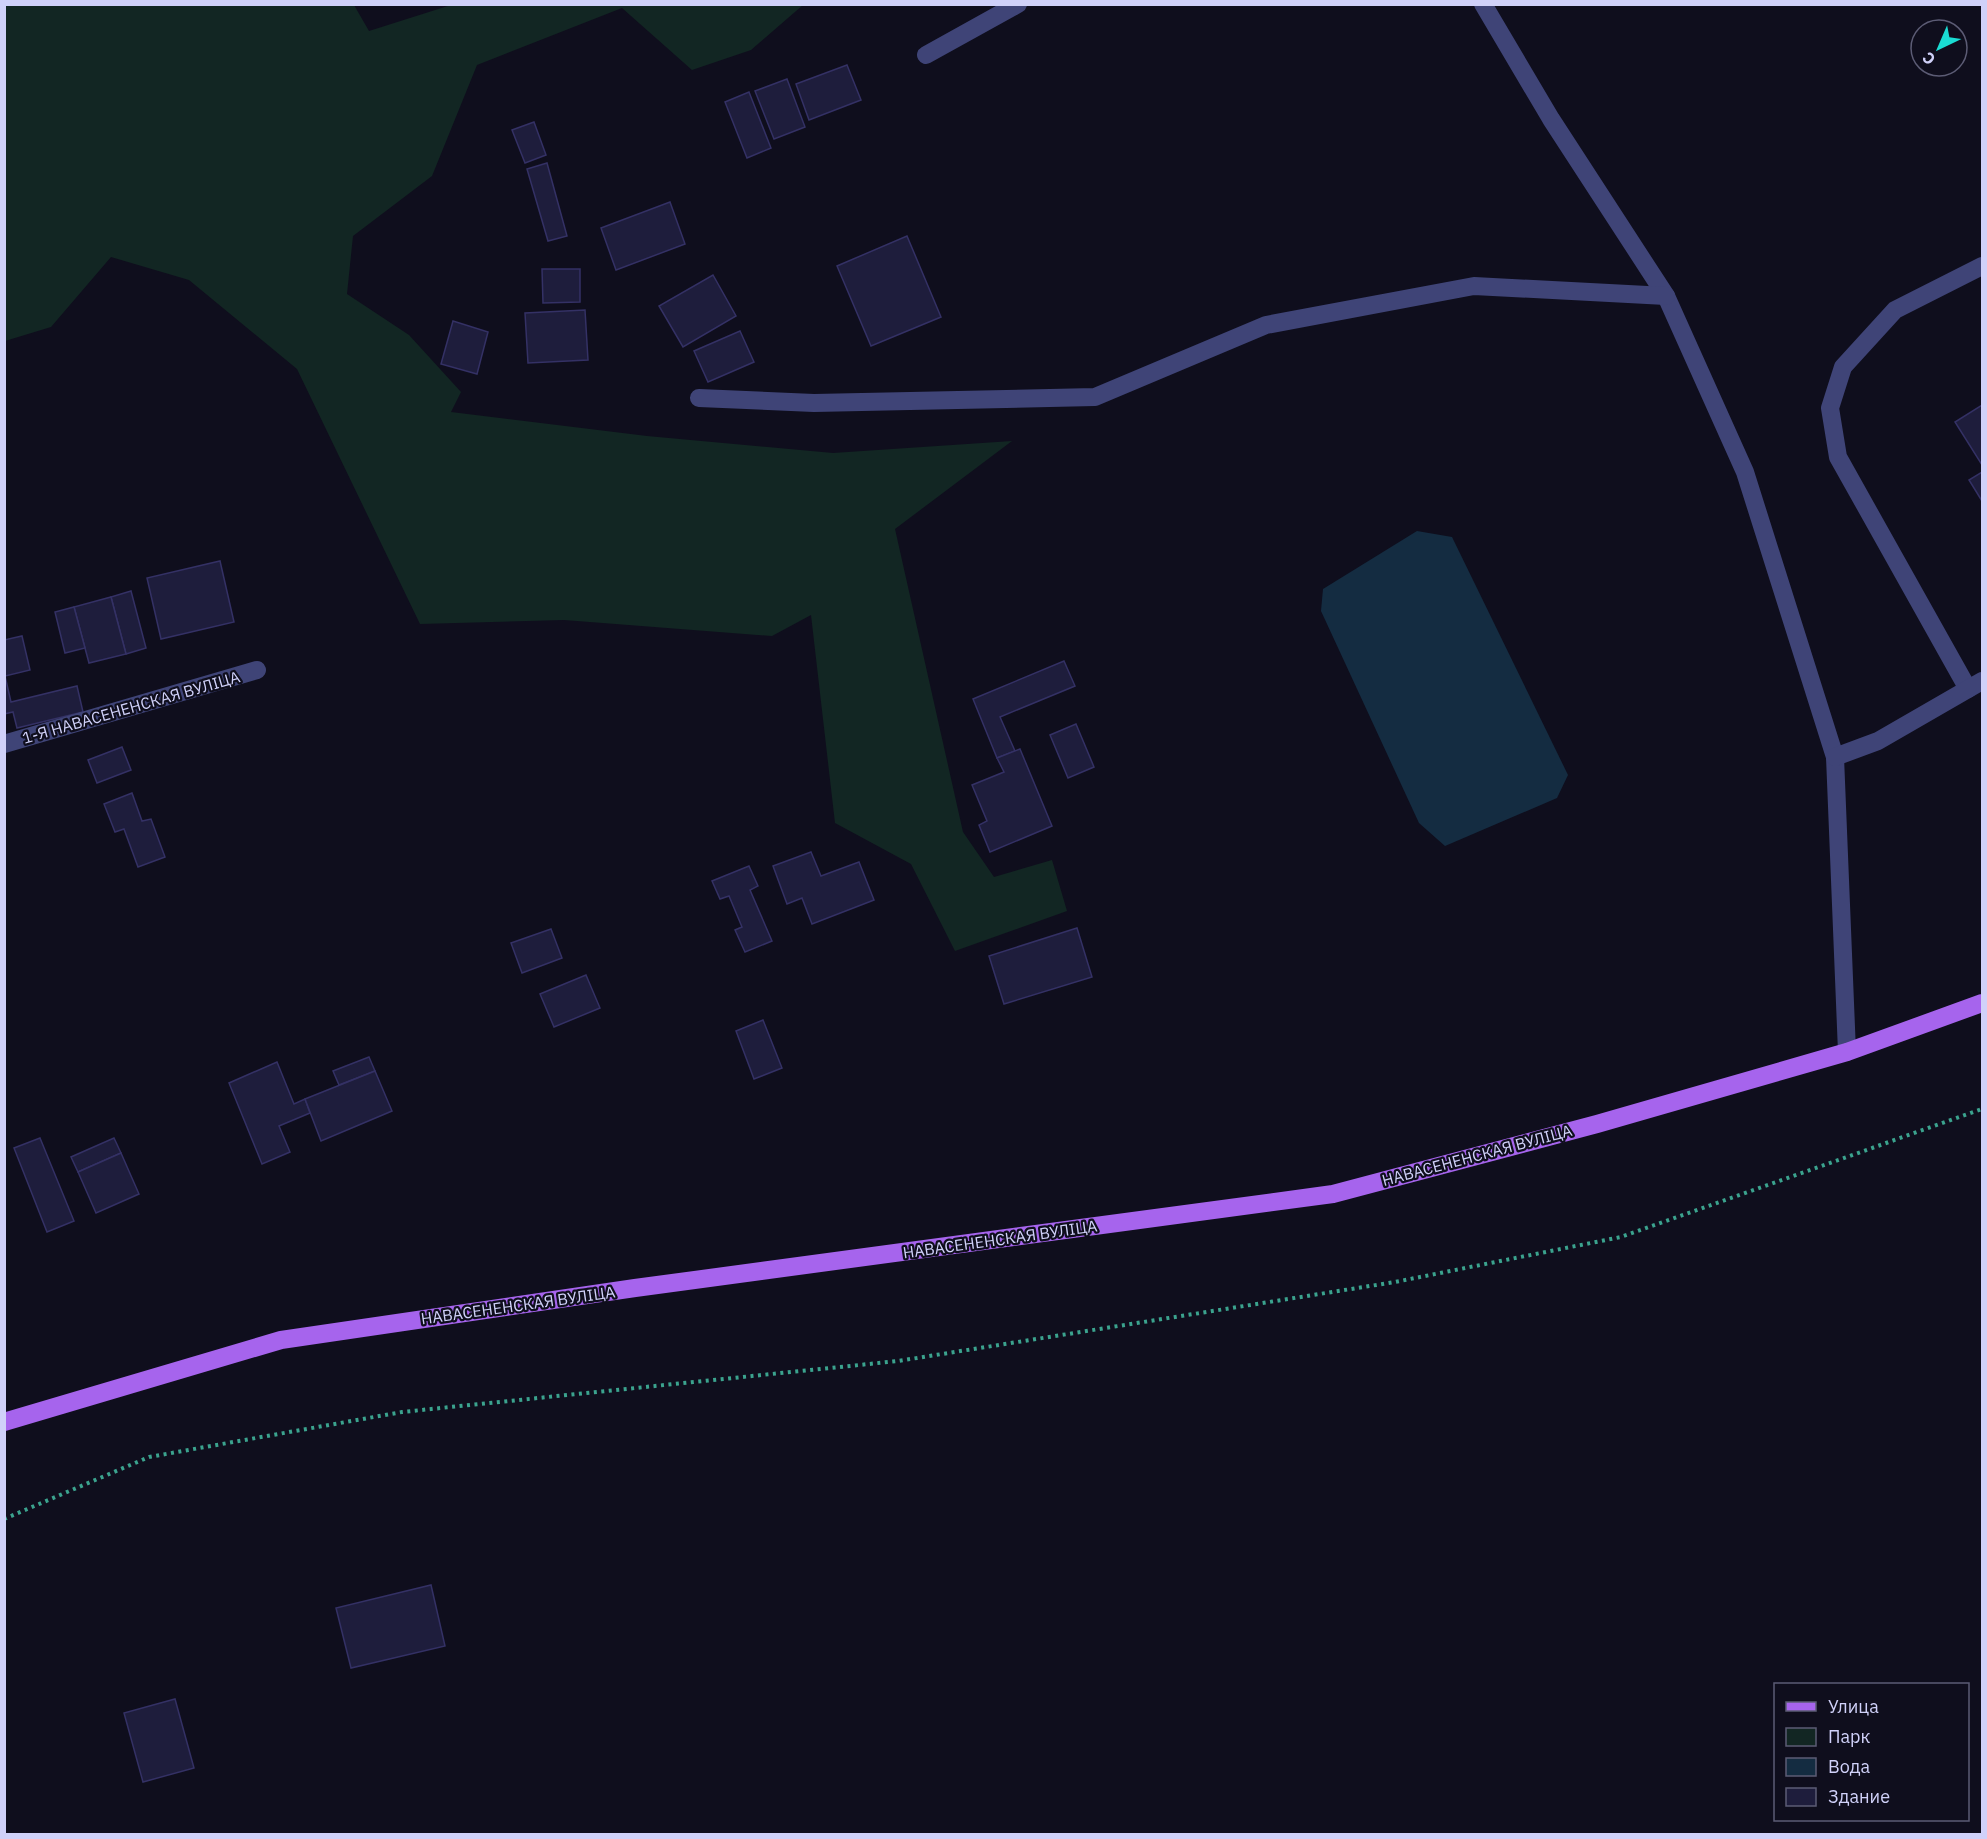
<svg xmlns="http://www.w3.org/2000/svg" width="1987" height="1839" viewBox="0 0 1987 1839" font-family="'IBM Plex Sans',sans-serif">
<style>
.green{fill:#122623}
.water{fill:#142c41}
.building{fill:#1e1d3c;stroke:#343165;stroke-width:1.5}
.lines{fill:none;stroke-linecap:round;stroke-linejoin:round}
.path{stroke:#3ba38e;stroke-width:4;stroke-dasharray:3 4.5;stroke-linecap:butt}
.minor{stroke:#3f4477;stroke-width:18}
.major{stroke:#a664ed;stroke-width:18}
.labels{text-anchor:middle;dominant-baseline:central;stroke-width:4.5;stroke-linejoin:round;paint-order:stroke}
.street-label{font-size:16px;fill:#d0d1f9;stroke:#0f0e1d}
</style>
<rect width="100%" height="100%" fill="#0f0e1d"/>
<polygon class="green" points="5,4 354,5 369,31 451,5 803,5 751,50 692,70 622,8 477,65 432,176 353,236 347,294 409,335 461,392 451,412 647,436 833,453 1012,441 895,529 963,832 994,877 1052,860 1067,911 955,951 911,864 835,823 811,615 772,636 564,620 420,624 297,369 189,280 111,257 51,327 5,341"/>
<polygon class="water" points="1417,531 1452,537 1568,775 1557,798 1445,846 1419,823 1321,611 1323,589"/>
<g class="building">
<polygon points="847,65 861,100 809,120 796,84"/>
<polygon points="787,79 805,127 774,139 755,91"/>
<polygon points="749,92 771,148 747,158 725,102"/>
<polygon points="534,122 546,155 525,163 512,130"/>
<polygon points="547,163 567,236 548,241 527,169"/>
<polygon points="670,202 685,244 616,270 601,228"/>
<polygon points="907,236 941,317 871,346 837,266"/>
<polygon points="542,269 580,269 580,302 543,303"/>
<polygon points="713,275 736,316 683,347 659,306"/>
<polygon points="585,310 588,360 528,363 525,313"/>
<polygon points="453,321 488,332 477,374 441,364"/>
<polygon points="740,331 754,362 708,382 694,351"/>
<polygon points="1982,405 1982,465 1955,422"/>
<polygon points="1982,472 1982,501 1969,480"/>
<polygon points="220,561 234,622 161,639 147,578"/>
<polygon points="131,591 146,648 126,654 111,597"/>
<polygon points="111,597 126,654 89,663 74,607"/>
<polygon points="74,607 85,648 65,653 55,612"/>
<polygon points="22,636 30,670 5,676 11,702 77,686 83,712 17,728 13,712 4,714 4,640"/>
<polygon points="1064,661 1075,686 1000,717 1015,751 997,758 973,699"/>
<polygon points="1076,724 1094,767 1068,778 1050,735"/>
<polygon points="122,747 131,770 97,783 88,760"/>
<polygon points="1020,749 1052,826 990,852 979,825 987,821 972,785 1004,772 997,758"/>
<polygon points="132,793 142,821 151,819 165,857 138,867 124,829 115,832 104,804"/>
<polygon points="811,852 821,876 859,862 874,900 812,924 802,898 787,904 773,866"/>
<polygon points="749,866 758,886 750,890 772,941 745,952 735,930 742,927 729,896 720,899 712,881"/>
<polygon points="1077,928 1092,977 1004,1004 989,956"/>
<polygon points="551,929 562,958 522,973 511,943"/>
<polygon points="586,975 600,1008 554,1027 540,994"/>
<polygon points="763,1020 782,1068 754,1079 736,1031"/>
<polygon points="369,1057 375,1071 339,1085 333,1071"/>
<polygon points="277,1062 294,1104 305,1099 310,1113 279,1126 290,1152 262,1164 229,1083"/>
<polygon points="375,1071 392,1111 321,1141 305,1099"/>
<polygon points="40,1138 74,1221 47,1232 14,1148"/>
<polygon points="114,1138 121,1153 78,1172 71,1157"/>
<polygon points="121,1153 139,1194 96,1213 78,1172"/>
<polygon points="431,1585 445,1646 351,1668 336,1608"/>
<polygon points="175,1699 194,1768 143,1782 124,1713"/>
</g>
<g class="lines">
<polyline class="path" points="4,1519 149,1457 402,1412 898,1361 1395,1282 1621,1237 1982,1109"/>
<g class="minor">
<polyline points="1483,4 1551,119 1666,296 1745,472 1835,757 1847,1052"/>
<polyline points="926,55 1018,4"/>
<polyline points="699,398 814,403 1095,397 1266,325 1474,286 1666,296"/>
<polyline points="1968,689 1838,457 1830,408 1843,367 1895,310 1982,266"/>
<polyline points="4,744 257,670"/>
<polyline points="1835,757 1878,741 1982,681"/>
</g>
<polyline class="major" points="4,1422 281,1340 635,1288 1333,1194 1597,1124 1847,1052 1982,1003"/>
</g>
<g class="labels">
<g class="street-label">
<text transform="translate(131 707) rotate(-16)">1-Я НАВАСЕНЕНСКАЯ ВУЛІЦА</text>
<text transform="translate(1477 1155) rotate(-15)">НАВАСЕНЕНСКАЯ ВУЛІЦА</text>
<text transform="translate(1000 1239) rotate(-8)">НАВАСЕНЕНСКАЯ ВУЛІЦА</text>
<text transform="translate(518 1305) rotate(-8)">НАВАСЕНЕНСКАЯ ВУЛІЦА</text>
</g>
</g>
<rect width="1987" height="1839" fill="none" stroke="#d0d1f9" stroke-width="12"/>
<rect x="1774" y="1683" width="195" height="138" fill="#0f0e1d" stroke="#5c5c75" stroke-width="1.5"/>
<rect x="1786" y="1702" width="30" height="9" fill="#a664ed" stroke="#5c5c75" stroke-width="1.5"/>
<text x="1828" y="1713" font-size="18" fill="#d0d1f9">Улица</text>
<rect x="1786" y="1728" width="30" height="18" fill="#122623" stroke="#5c5c75" stroke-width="1.5"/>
<text x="1828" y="1743" font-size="18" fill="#d0d1f9">Парк</text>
<rect x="1786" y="1758" width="30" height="18" fill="#142c41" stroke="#5c5c75" stroke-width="1.5"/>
<text x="1828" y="1773" font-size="18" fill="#d0d1f9">Вода</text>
<rect x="1786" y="1788" width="30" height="18" fill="#1e1d3c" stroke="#5c5c75" stroke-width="1.5"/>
<text x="1828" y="1803" font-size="18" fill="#d0d1f9">Здание</text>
<g transform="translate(1939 48) rotate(224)"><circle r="28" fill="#0f0e1d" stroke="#5c5c75" stroke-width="1.5"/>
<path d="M0-4.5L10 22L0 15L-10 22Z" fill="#1adcd3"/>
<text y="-9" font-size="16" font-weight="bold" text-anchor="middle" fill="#d0d1f9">С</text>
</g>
</svg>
